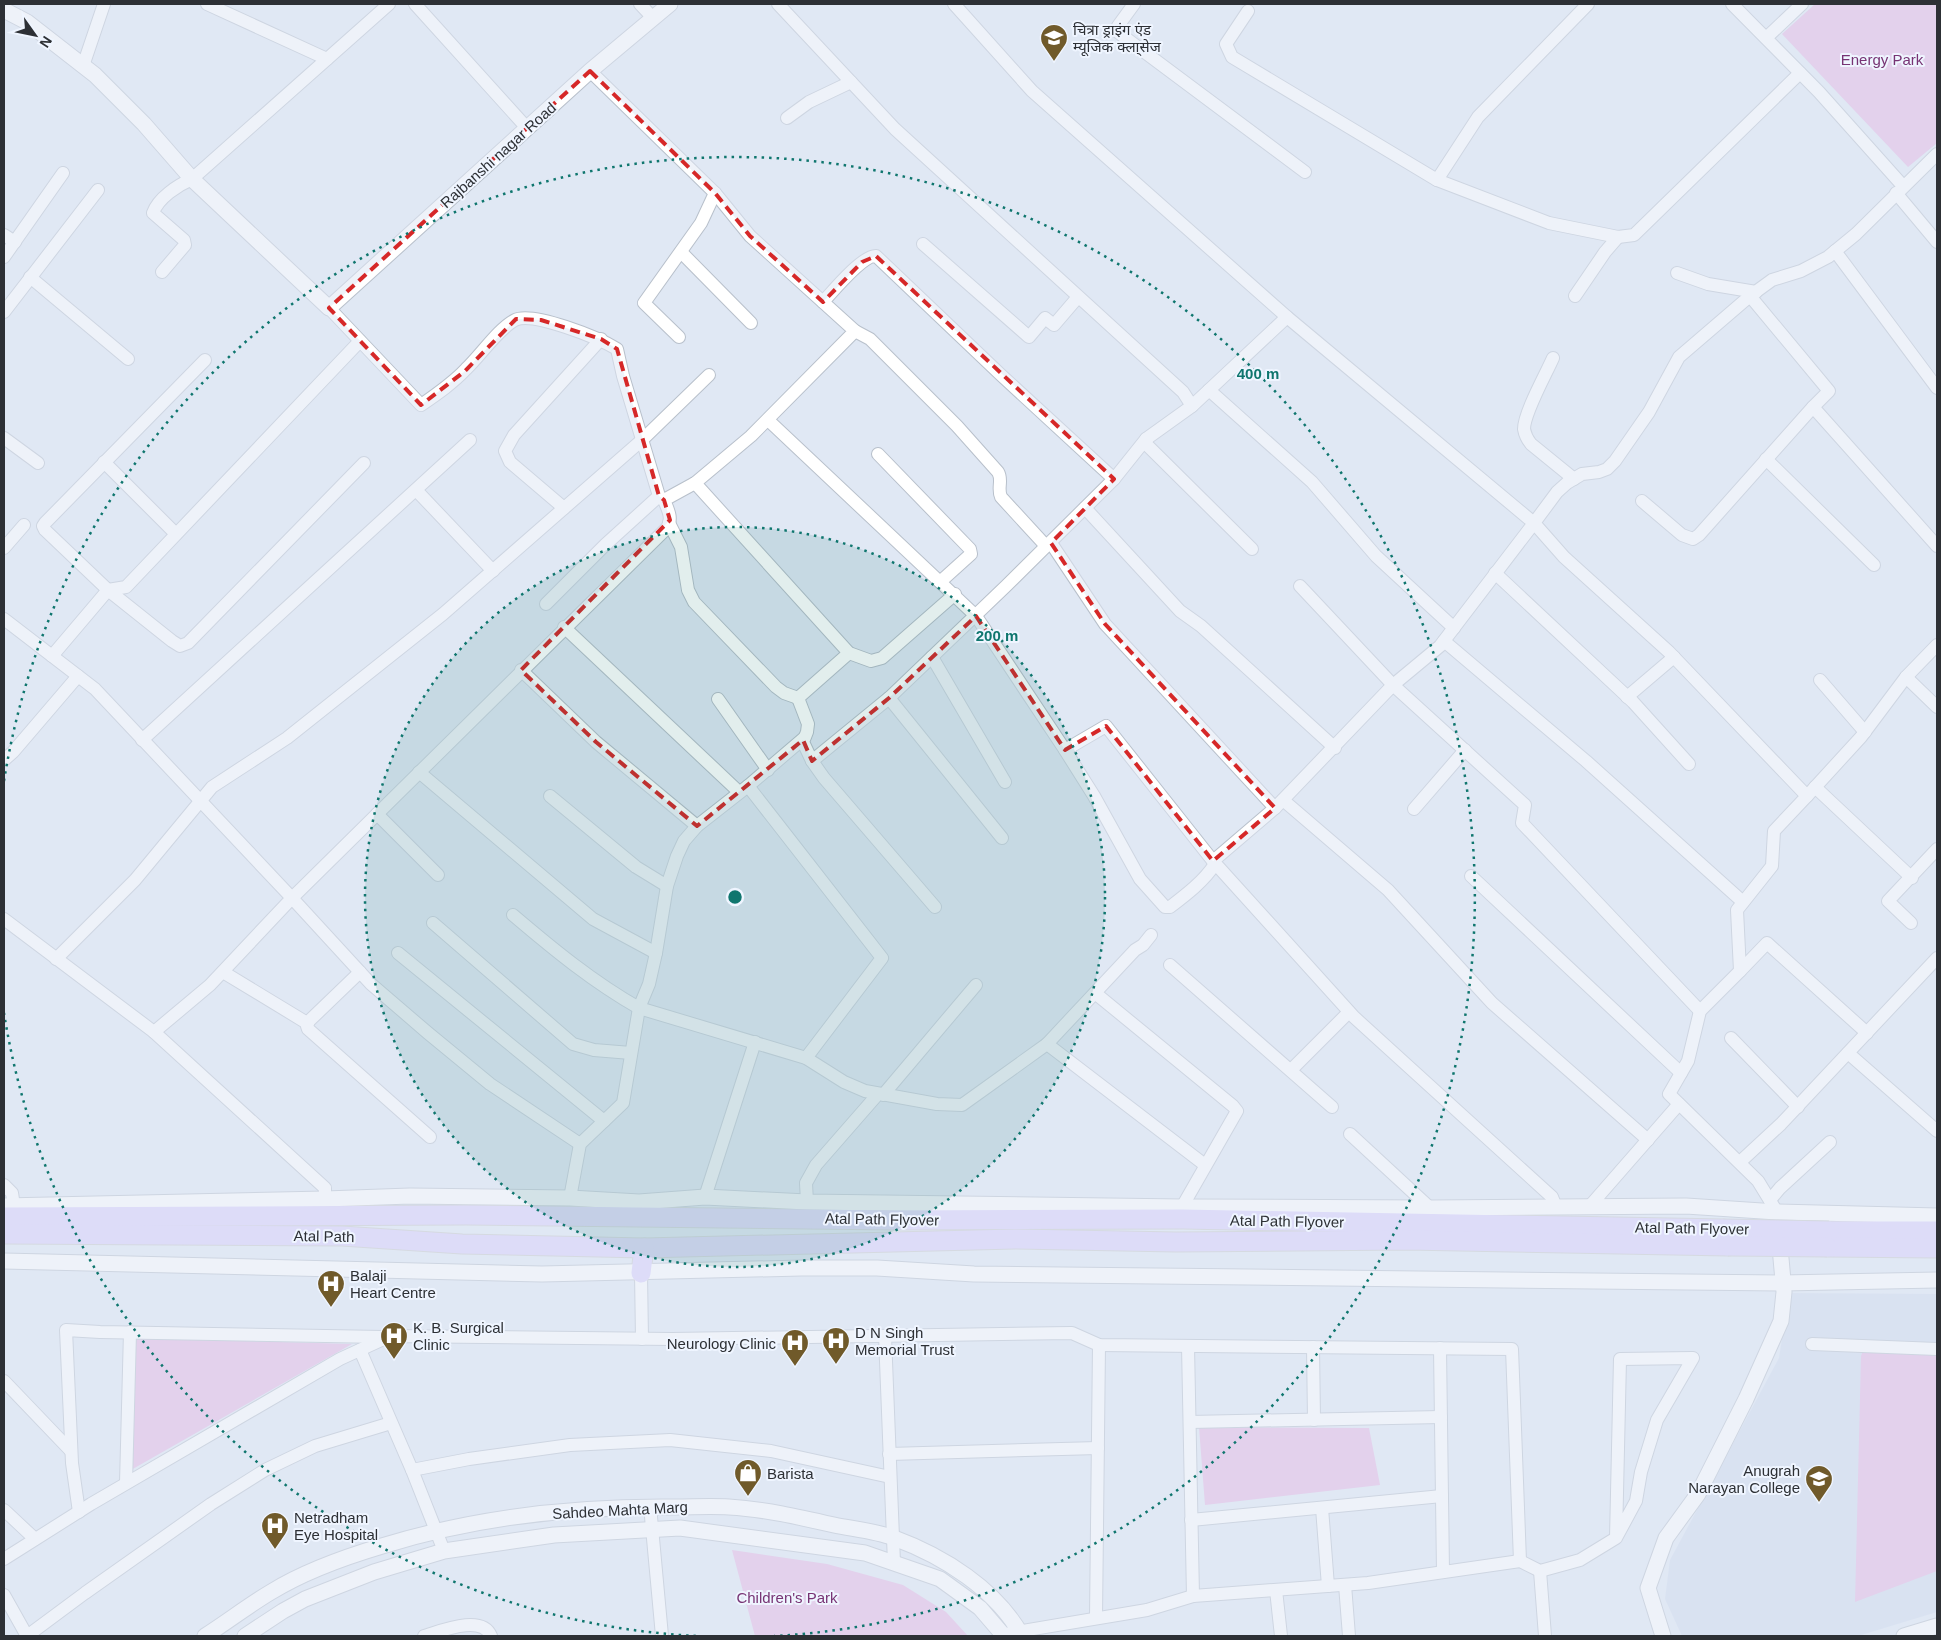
<svg xmlns="http://www.w3.org/2000/svg" width="1941" height="1640" viewBox="0 0 1941 1640" font-family="Helvetica,'Noto Sans Devanagari',sans-serif">
<style>
.built{fill:#d1dcee}
.green{fill:#e6b6e2}
.lines{fill:none;stroke-linecap:round;stroke-linejoin:round}
.minor-casing{stroke:#b8c0cb;stroke-width:14}
.tertiary-casing{stroke:#b8c0cb;stroke-width:17}
.primary-casing{stroke:#c8c9ca;stroke-width:21}
.minor{stroke:#fff;stroke-width:12}
.tertiary{stroke:#fff;stroke-width:15}
.primary{stroke:#d9cefd;stroke-width:19}
.primary-bridge-casing{stroke:#c8c9ca;stroke-width:21;stroke-linecap:butt}
.primary-bridge{stroke:#d9cefd;stroke-width:19}
.marked{fill:none;stroke:#d62828;stroke-width:4;stroke-dasharray:10 6;stroke-linejoin:round}
.ring{fill:none;stroke:#0f766e;stroke-width:2.5;stroke-dasharray:2.5 5}
.labels{text-anchor:middle;dominant-baseline:central;stroke-width:4;stroke-linejoin:round;paint-order:stroke}
.poi-label{font-size:15px;fill:#2d3035;stroke:#eff5ff;text-anchor:start}
.park-label{font-size:15px;fill:#773374;stroke:#eff5ff}
.street-label{font-size:15px;fill:#2d3035;stroke:#eff5ff}
.centre{fill:#0f766e;stroke:#eff5ff;stroke-width:2.5}
.ring-label{font-size:15px;text-anchor:middle;font-weight:bold;fill:#0f766e;stroke:#eff5ff;stroke-width:4;stroke-linejoin:round;paint-order:stroke}
</style>
<rect width="100%" height="100%" fill="#e0e8f4"/>
<polygon class="built" points="1789,1293 1937,1294 1937,1612 1858,1636 1682,1636 1665,1599 1670,1560 1779,1358"/>
<g class="green">
<polygon points="1815,4 1937,4 1937,143 1908,167 1782,34"/>
<polygon points="134,1338 352,1344 131,1470"/>
<polygon points="1863,1351 1937,1353 1937,1571 1855,1602 1861,1356"/>
<polygon points="1199,1427 1369,1428 1380,1485 1205,1505"/>
<polygon points="732,1550 827,1564 903,1585 946,1612 968,1636 755,1636"/>
</g>
<g class="lines">
<defs>
<g id="minor">
<polyline points="207,4 327,59"/>
<polyline points="415,4 527,128"/>
<polyline points="640,4 653,18"/>
<polyline points="778,4 895,129 1183,392 1192,406"/>
<polyline points="954,4 1032,91 1287,317 1534,523 1440,646 1393,685 1275,808 1213,861"/>
<polyline points="1134,4 1118,26 1117,30 1119,33 1305,172"/>
<polyline points="1732,4 1819,92 1903,186"/>
<polyline points="1248,11 1226,44 1232,57 1437,180 1478,117 1588,4"/>
<polyline points="1766,38 1802,4"/>
<polyline points="83,66 104,4"/>
<polyline points="787,118 809,102 851,82"/>
<polyline points="1437,180 1549,223 1618,237 1634,235 1800,73"/>
<polyline points="1896,193 1937,242"/>
<polyline points="4,235 15,242"/>
<polyline points="923,244 1029,337 1045,318 1054,325 1078,297"/>
<polyline points="1835,251 1937,388"/>
<polyline points="681,252 751,323"/>
<polyline points="4,257 63,173"/>
<path d="M 162,272 L 185,245 L 184,240 L 153,213 C 158,198 178,185 192,179 L 389,4"/>
<polyline points="1677,273 1708,284 1756,292"/>
<polyline points="30,277 128,359"/>
<polyline points="1575,296 1605,252 1618,237"/>
<polyline points="1750,296 1829,391 1813,407"/>
<path d="M 823,302 C 833,291 863,255 876,256 L 1001,375 L 1114,479"/>
<path d="M 329,308 L 421,405 C 437,394 453,383 466,369 C 480,356 499,328 515,320 C 533,311 599,338 617,349 L 623,376 L 659,496 L 664,500"/>
<polyline points="4,312 98,190"/>
<path d="M 855,331 L 870,339 L 957,426 L 998,472 C 1003,480 997,488 1001,497 L 1046,546"/>
<polyline points="679,337 644,303 701,223 715,193"/>
<path d="M 1553,358 C 1546,374 1524,413 1524,429 C 1525,435 1527,439 1531,444 L 1574,479"/>
<polyline points="205,360 45,523 43,526 45,530 108,590 172,641 180,646 188,643 364,463"/>
<polyline points="1209,390 1312,482 1376,556 1454,628"/>
<polyline points="768,420 976,616 1065,750 1106,726 1213,861 1354,1017 1552,1197 1556,1207"/>
<polyline points="4,438 38,463"/>
<polyline points="1146,439 1147,445 1252,549"/>
<polyline points="878,454 970,549 971,554 940,582"/>
<polyline points="1766,459 1874,565"/>
<polyline points="104,462 176,534"/>
<polyline points="695,483 849,653 871,661 882,658 955,594"/>
<polyline points="416,490 493,571"/>
<polyline points="1642,501 1682,535 1693,539 1699,535 1813,407 1937,546"/>
<polyline points="564,508 510,462 505,451 514,435 601,339"/>
<polyline points="1085,508 1180,611 1201,626 1335,748"/>
<polyline points="669,523 681,547 688,590 694,602 776,687 784,693 798,698"/>
<polyline points="1051,543 1105,624 1275,808"/>
<polyline points="4,548 24,525"/>
<polyline points="1495,573 1633,702 1689,764"/>
<polyline points="1300,586 1393,685 1525,805 1522,823 1700,1011"/>
<polyline points="546,604 605,545 659,496"/>
<polyline points="4,619 95,689 292,898 210,985 154,1032 4,919"/>
<polyline points="564,627 739,792"/>
<polyline points="1444,641 1586,761 1743,902"/>
<polyline points="849,653 798,698 808,724 807,732 803,742 812,761 824,778 935,907"/>
<polyline points="52,656 108,590 126,587 360,341"/>
<polyline points="932,657 1005,782"/>
<polyline points="521,670 596,742 697,826"/>
<polyline points="1906,677 1937,707"/>
<polyline points="1820,680 1865,732"/>
<polyline points="1627,697 1674,657"/>
<polyline points="889,698 1002,838"/>
<polyline points="718,699 768,770"/>
<polyline points="142,740 470,440"/>
<path d="M 1065,750 L 1094,796 L 1140,879 L 1165,907 L 1170,907 C 1187,894 1204,881 1215,864"/>
<polyline points="4,760 13,752 78,676"/>
<polyline points="812,761 889,698 1006,586 1114,479 1146,439 1192,406 1287,317"/>
<polyline points="419,772 593,919 656,953"/>
<polyline points="748,786 882,958 806,1058"/>
<polyline points="1815,787 1912,878"/>
<polyline points="550,796 636,867 667,886"/>
<polyline points="1807,796 1861,737 1906,677 1937,645"/>
<polyline points="1283,800 1388,890 1492,1003 1648,1140"/>
<polyline points="1414,809 1465,750"/>
<polyline points="377,814 438,875"/>
<polyline points="1471,876 1681,1073"/>
<path d="M 513,915 C 553,949 593,982 639,1008 L 806,1058 L 844,1082 L 865,1091 L 937,1104 L 962,1105 L 1047,1044 L 1135,950 L 1143,945 L 1151,935"/>
<polyline points="433,923 573,1044 594,1050 631,1053"/>
<polyline points="1911,923 1888,901 1937,849"/>
<polyline points="398,953 604,1121"/>
<polyline points="56,959 135,880 212,787 287,738 443,614 642,440 709,375"/>
<polyline points="1170,965 1332,1107"/>
<polyline points="1740,971 1767,943 1867,1033"/>
<polyline points="223,972 307,1023"/>
<polyline points="360,972 309,1021 307,1026 308,1029 430,1137"/>
<polyline points="1095,993 1233,1106 1237,1111 1182,1207"/>
<polyline points="154,1032 325,1188 325,1199"/>
<polyline points="1731,1038 1798,1107"/>
<polyline points="1047,1044 1205,1165"/>
<polyline points="1848,1053 1937,1131"/>
<polyline points="1291,1070 1349,1012"/>
<polyline points="883,1095 976,985"/>
<polyline points="1350,1134 1430,1208"/>
<path d="M 580,1144 L 490,1084 L 428,1033 L 371,984 L 292,898 L 667,528 C 673,518 668,510 664,500 L 695,483 L 751,436 L 855,331 L 750,236 L 715,193 L 590,71"/>
<polyline points="1740,1162 1781,1124 1937,958"/>
<polyline points="4,1185 12,1193 14,1206"/>
<polyline points="705,1197 755,1042"/>
<polyline points="570,1198 580,1144 623,1103 639,1008 649,984 656,953 667,886 677,856 684,841 697,826 748,786 804,738"/>
<polyline points="1770,1200 1780,1188 1830,1142"/>
<polyline points="807,1202 806,1183 816,1165 878,1094"/>
<polyline points="1589,1207 1679,1104"/>
<polyline points="1777,1212 1758,1181 1669,1094 1688,1061 1700,1011 1740,971 1737,910 1772,866 1774,831 1807,796 1669,652 1564,557 1534,523 1557,492 1567,483 1582,474 1599,472 1607,469 1615,461 1649,412 1679,357 1750,296 1772,280 1801,271 1828,257 1856,234 1937,154"/>
<polyline points="641,1273 642,1339"/>
<polyline points="885,1336 894,1563"/>
<polyline points="1812,1344 1937,1349"/>
<polyline points="1188,1346 1193,1596"/>
<polyline points="1313,1347 1314,1420"/>
<polyline points="1440,1348 1443,1572"/>
<polyline points="360,1350 412,1470 444,1551"/>
<polyline points="4,1381 71,1451"/>
<polyline points="1190,1422 1441,1417"/>
<polyline points="889,1454 1098,1448"/>
<polyline points="412,1470 469,1459 570,1445 670,1440 771,1451 890,1477"/>
<polyline points="126,1483 130,1332"/>
<polyline points="650,1506 662,1636"/>
<polyline points="1322,1508 1328,1586"/>
<polyline points="4,1510 35,1539"/>
<polyline points="79,1512 72,1463 66,1330 100,1332 383,1337"/>
<polyline points="1191,1520 1442,1496"/>
<polyline points="4,1559 91,1504 340,1359 390,1336 672,1339 1072,1333 1099,1345 1512,1349 1520,1561"/>
<polyline points="1540,1571 1545,1636"/>
<polyline points="1345,1585 1349,1636"/>
<polyline points="1276,1590 1281,1636"/>
<polyline points="4,1595 27,1636 85,1593 211,1504 265,1470 315,1446 391,1423"/>
<polyline points="1096,1618 1099,1345"/>
<polyline points="1010,1633 1147,1610 1193,1596 1368,1583 1520,1561 1540,1571 1580,1560 1616,1538 1636,1501 1641,1472 1657,1420 1693,1358 1620,1359 1616,1538"/>
<path d="M 424,1636 C 441,1631 482,1614 491,1636"/>
</g>
<g id="tertiary">
<polyline points="4,10 27,22 95,75 144,124 192,179 329,308 590,71 670,4"/>
<polyline points="4,1206 325,1199 410,1196 570,1198 639,1202 705,1197 807,1202 1182,1207 1430,1208 1686,1206 1777,1212 1937,1216"/>
<polyline points="4,1261 542,1274 801,1268 877,1268 974,1274 1782,1283 1937,1280"/>
<path d="M 205,1636 C 227,1622 249,1605 271,1592 C 305,1571 345,1557 382,1546 C 476,1517 577,1506 675,1507 C 693,1507 711,1506 729,1507 C 764,1509 799,1517 834,1525 C 853,1529 876,1531 894,1538 C 943,1556 996,1589 1022,1636"/>
<polyline points="245,1636 283,1611 305,1599 374,1572 444,1551 554,1535 680,1528 865,1553 940,1579 980,1608 1004,1636"/>
<polyline points="1663,1636 1648,1588 1666,1538 1698,1494 1746,1399 1781,1321 1784,1292 1779,1236"/>
<polyline points="1904,1636 1937,1626"/>
</g>
<g id="primary">
<polyline points="4,1217 466,1215 895,1220 1183,1219 1723,1229"/>
<polyline points="1829,1231 1937,1231"/>
<polyline points="4,1234 342,1236 462,1244 644,1248 1015,1239 1176,1242 1407,1240 1728,1246"/>
<polyline points="1827,1247 1937,1248"/>
<polyline points="641,1273 644,1248"/>
</g>
</defs>
<use href="#minor" class="minor-casing"/>
<use href="#tertiary" class="tertiary-casing"/>
<use href="#primary" class="primary-casing"/>
<use href="#minor" class="minor"/>
<use href="#tertiary" class="tertiary"/>
<use href="#primary" class="primary"/>
<defs>
<g id="primary-bridge">
<polyline points="1723,1229 1829,1231"/>
<polyline points="1728,1246 1827,1247"/>
</g>
</defs>
<use href="#primary-bridge" class="primary-bridge-casing"/>
<use href="#primary-bridge" class="primary-bridge"/>
</g>
<path d="M0 0H1941V1640H0ZM 590,71 L 715,193 L 750,236 L 823,302 L 862,262 L 876,256 L 1114,479 L 1051,543 L 1105,624 L 1275,808 L 1213,861 L 1106,726 L 1065,750 L 976,616 L 889,698 L 812,761 L 803,740 L 697,826 L 596,742 L 521,670 L 670,520 L 664,500 L 659,496 L 617,349 L 601,339 L 541,320 L 516,319 L 465,371 L 421,405 L 329,308 Z" fill="#e0e8f4" fill-opacity=".55" fill-rule="evenodd"/>
<path class="marked" d="M 590,71 L 715,193 L 750,236 L 823,302 L 862,262 L 876,256 L 1114,479 L 1051,543 L 1105,624 L 1275,808 L 1213,861 L 1106,726 L 1065,750 L 976,616 L 889,698 L 812,761 L 803,740 L 697,826 L 596,742 L 521,670 L 670,520 L 664,500 L 659,496 L 617,349 L 601,339 L 541,320 L 516,319 L 465,371 L 421,405 L 329,308 Z"/>
<circle cx="735" cy="897" r="370" fill="#0f766e" fill-opacity=".12"/>
<g class="ring">
<circle cx="735" cy="897" r="370"/>
<path d="M696 1636A740 740 0 0 1 4 1013M4 781A740 740 0 1 1 774 1636"/>
</g>
<defs>
<symbol id="school-pin" viewBox="-11 -11 22 30"><path d="M0 17L-7.5 6A9.5 9.5 0 1 1 7.5 6Z" fill="#705a2a" stroke="#eff5ff"/><path d="M0-5L7-2L0 1L-7-2ZM-4 1L0 2.5L4 1V4Q0 6-4 4Z" fill="#fff"/></symbol>
<symbol id="hospital-pin" viewBox="-11 -11 22 30"><path d="M0 17L-7.5 6A9.5 9.5 0 1 1 7.5 6Z" fill="#705a2a" stroke="#eff5ff"/><path d="M-5-5h3v3.5h4V-5h3V5h-3V1.5h-4V5h-3Z" fill="#fff"/></symbol>
<symbol id="shop-pin" viewBox="-11 -11 22 30"><path d="M0 17L-7.5 6A9.5 9.5 0 1 1 7.5 6Z" fill="#705a2a" stroke="#eff5ff"/><path d="M-5-2.5h2.3a2.7 3.5 0 0 1 5.4 0H5L5.5 6h-11ZM-1.5-2.5h3a1.5 2.3 0 0 0-3 0Z" fill="#fff"/></symbol>
<symbol id="university-pin" viewBox="-11 -11 22 30"><path d="M0 17L-7.5 6A9.5 9.5 0 1 1 7.5 6Z" fill="#705a2a" stroke="#eff5ff"/><path d="M0-5L7-2L0 1L-7-2ZM-4 1L0 2.5L4 1V4Q0 6-4 4Z" fill="#fff"/></symbol>
</defs>
<g fill-rule="evenodd">
<use href="#school-pin" x="1038" y="22" width="32" height="43"/>
<use href="#hospital-pin" x="315" y="1268" width="32" height="43"/>
<use href="#hospital-pin" x="378" y="1320" width="32" height="43"/>
<use href="#hospital-pin" x="820" y="1325" width="32" height="43"/>
<use href="#hospital-pin" x="779" y="1327" width="32" height="43"/>
<use href="#shop-pin" x="732" y="1457" width="32" height="43"/>
<use href="#university-pin" x="1803" y="1463" width="32" height="43"/>
<use href="#hospital-pin" x="259" y="1510" width="32" height="43"/>
</g>
<g class="labels">
<g class="poi-label">
<text x="1073" y="29">चित्रा ड्राइंग एंड<tspan x="1073" dy="17">म्यूजिक क्ला्सेज</tspan></text>
<text x="350" y="1275">Balaji<tspan x="350" dy="17">Heart Centre</tspan></text>
<text x="413" y="1327">K. B. Surgical<tspan x="413" dy="17">Clinic</tspan></text>
<text x="855" y="1332">D N Singh<tspan x="855" dy="17">Memorial Trust</tspan></text>
<text x="776" y="1343" text-anchor="end">Neurology Clinic</text>
<text x="1800" y="1470" text-anchor="end">Anugrah<tspan x="1800" dy="17">Narayan College</tspan></text>
<text x="767" y="1473">Barista</text>
<text x="294" y="1517">Netradham<tspan x="294" dy="17">Eye Hospital</tspan></text>
</g>
<g class="park-label">
<text x="1882" y="59">Energy Park</text>
<text x="787" y="1597">Children's Park</text>
</g>
<g class="street-label">
<text transform="translate(498 155) rotate(-42)">Rajbanshi nagar Road</text>
<text transform="translate(882 1219) rotate(1)">Atal Path Flyover</text>
<text transform="translate(1287 1221) rotate(1)">Atal Path Flyover</text>
<text transform="translate(1692 1228) rotate(1)">Atal Path Flyover</text>
<text transform="translate(324 1236) rotate(1)">Atal Path</text>
<text transform="translate(620 1510) rotate(-3)">Sahdeo Mahta Marg</text>
</g>
</g>
<circle cx="735" cy="897" r="8" class="centre"/>
<g class="ring-label">
<text x="1258" y="379">400 m</text>
<text x="997" y="641">200 m</text>
</g>
<rect width="1941" height="1640" fill="none" stroke="#2d3035" stroke-width="10"/>
<g transform="translate(35 35) rotate(123)" stroke="#eff5ff" stroke-width="4" paint-order="stroke">
<path d="M0-4L9 19L0 12L-9 19Z" fill="#2d3035"/>
<text y="-8" font-size="14" font-weight="bold" text-anchor="middle" fill="#2d3035">N</text>
</g>
</svg>
